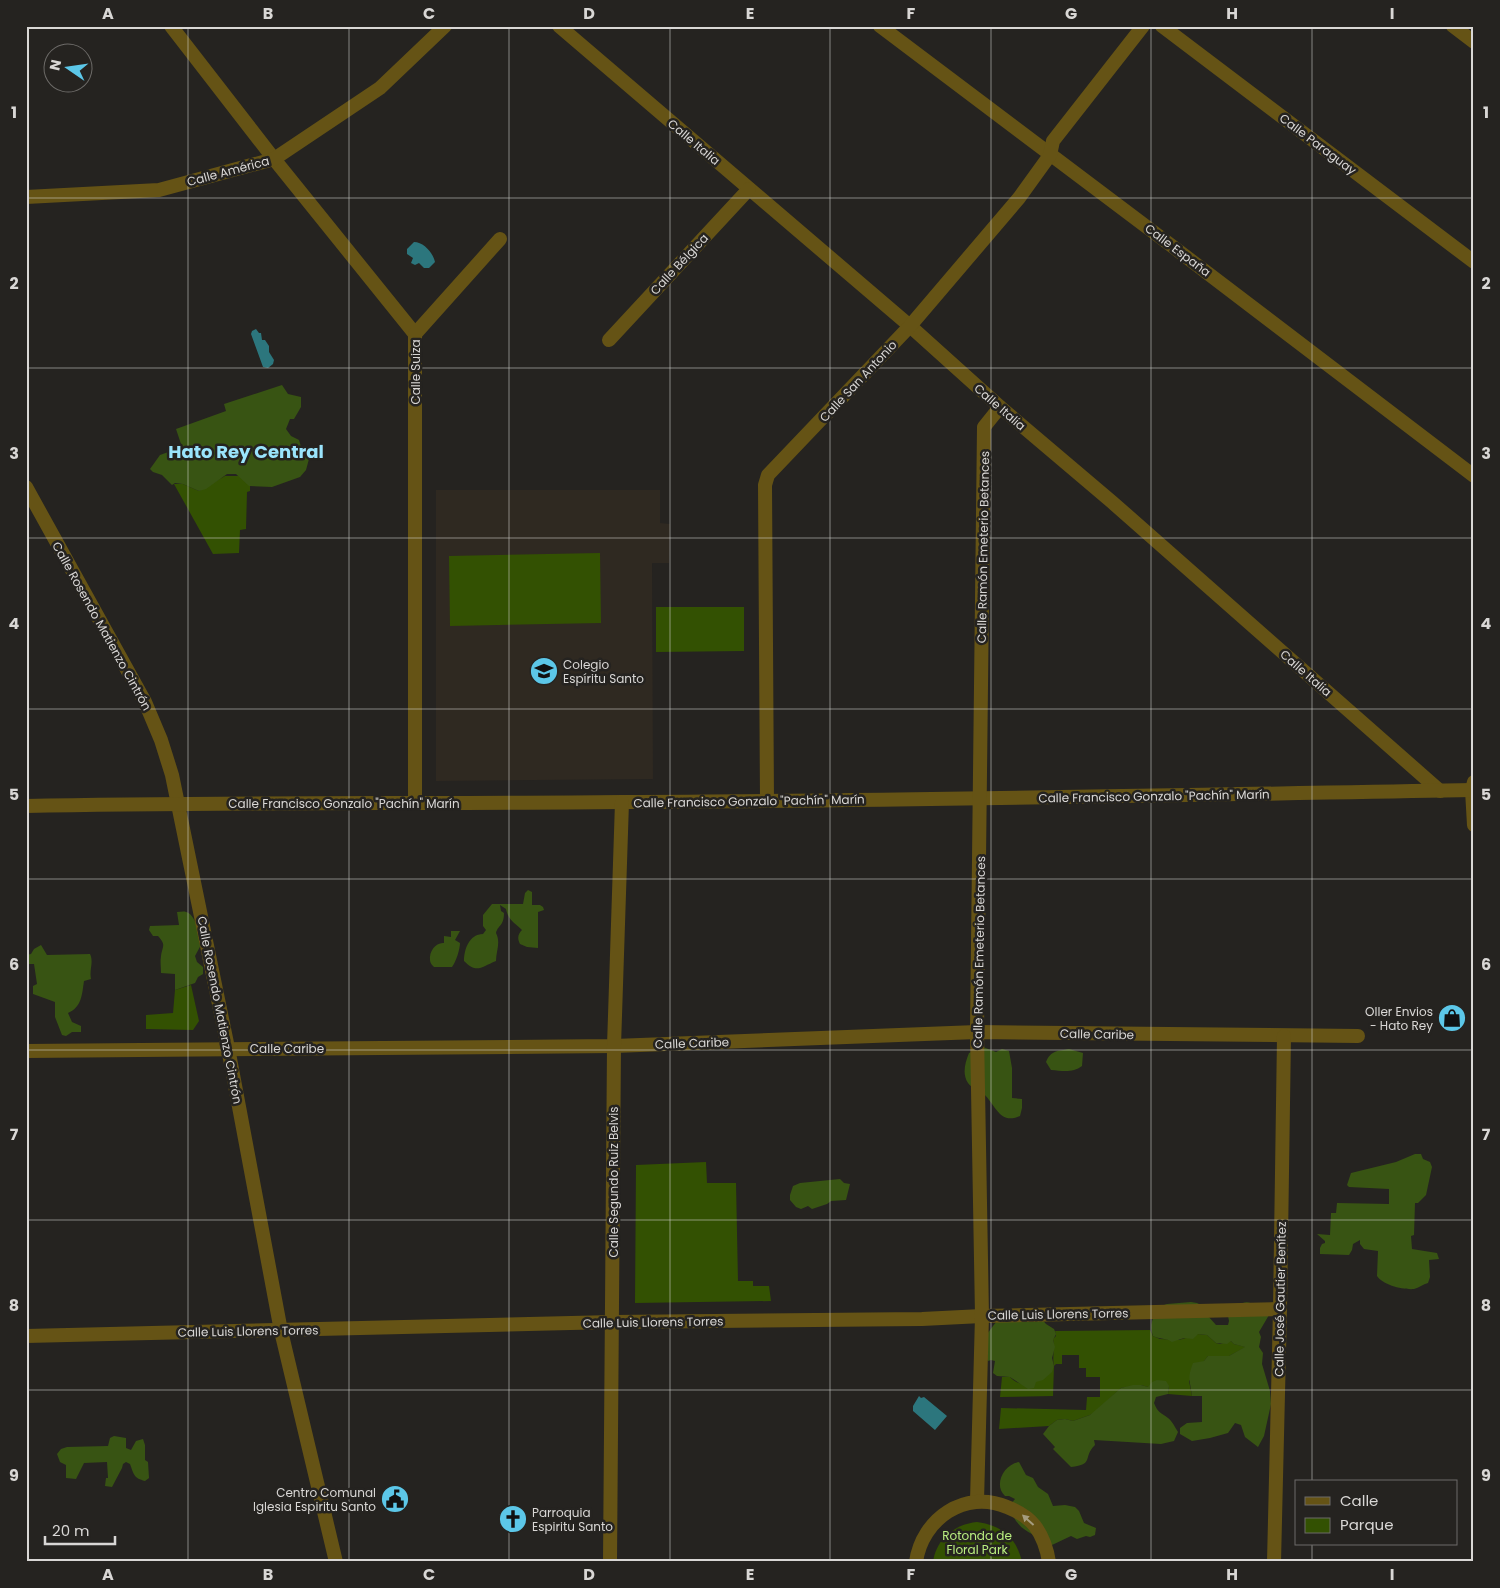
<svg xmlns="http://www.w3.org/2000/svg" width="1500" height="1588" viewBox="0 0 1500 1588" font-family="Poppins,sans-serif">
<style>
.built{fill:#2f2921}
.green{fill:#335102}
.forest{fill:#385413}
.water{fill:#2c767d}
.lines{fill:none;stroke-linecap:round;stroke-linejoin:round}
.minor{stroke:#655315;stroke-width:14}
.oneway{fill:#a59c7f}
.grid{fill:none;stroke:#d9d7d5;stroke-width:1;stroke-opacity:0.55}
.labels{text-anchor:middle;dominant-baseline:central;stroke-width:5;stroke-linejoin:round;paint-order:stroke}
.street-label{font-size:12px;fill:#d9d7d5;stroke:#252320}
.poi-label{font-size:12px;fill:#d9d7d5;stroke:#252320;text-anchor:start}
.park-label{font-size:12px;fill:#baef80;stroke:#252320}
.district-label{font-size:18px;font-weight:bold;fill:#9ae4fc;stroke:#252320}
.neatline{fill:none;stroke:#d9d7d5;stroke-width:2}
.grid-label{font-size:16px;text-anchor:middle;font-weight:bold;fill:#d9d7d5}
</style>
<rect width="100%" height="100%" fill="#252320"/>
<polygon class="built" points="436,490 660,490 660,523 670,524 669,563 652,563 653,779 436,781"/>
<g class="green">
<polygon points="225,476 250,476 250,491 247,492 246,529 240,530 239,553 213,554 174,484 183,484 199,491"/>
<polygon points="600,553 601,623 450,626 449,556"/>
<polygon points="656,607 744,607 744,651 656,652"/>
<polygon points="191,985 199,1021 193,1030 146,1029 146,1015 173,1013 175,990"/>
<polygon points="706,1162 707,1183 736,1183 738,1281 753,1281 753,1286 769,1286 771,1301 635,1303 636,1165"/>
<path d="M 1150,1330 L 1153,1336 L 1160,1339 L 1179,1340 L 1198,1334 L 1207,1335 L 1216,1343 L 1220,1344 L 1231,1341 L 1234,1344 L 1246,1347 L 1229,1356 L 1208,1356 L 1189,1381 L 1192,1396 L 1168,1394 L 1169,1386 L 1148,1387 L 1141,1385 L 1121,1388 L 1095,1412 L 1090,1415 L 1073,1421 L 1065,1419 L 1057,1420 L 1049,1426 L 999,1429 L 1001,1408 L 1086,1410 L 1087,1397 L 1100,1397 L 1100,1377 L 1086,1377 L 1086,1368 L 1079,1368 L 1079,1355 L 1062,1355 L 1062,1364 L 1056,1364 L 1054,1366 L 1053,1396 L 1000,1397 L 1002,1377 L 1010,1377 C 1026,1394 1042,1377 1054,1366 C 1052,1357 1055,1349 1053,1339 L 1056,1336 L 1055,1331 Z"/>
<path d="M 977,1522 C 1001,1525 1017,1538 1022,1562 L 933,1562 C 936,1539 955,1524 977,1522 Z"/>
</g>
<g class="forest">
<polygon points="282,385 288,394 301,397 301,407 294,419 290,419 286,429 291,436 299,440 302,450 309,459 306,470 300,477 272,487 249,486 236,474 227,474 206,489 199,491 183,484 175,483 172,485 162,475 153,472 150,469 160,455 182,447 176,429 226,411 224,404"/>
<path d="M 528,890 L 532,892 L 532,905 L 540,905 L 543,907 L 544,910 L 538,912 L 538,948 L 527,947 L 520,944 C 517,938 518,934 522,930 C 515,923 508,920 506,909 L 500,905 L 501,911 L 504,913 C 504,926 498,925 496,933 C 501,943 496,951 496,961 C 481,967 477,974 464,961 C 464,950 469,934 483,934 L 486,930 L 483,926 L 483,915 L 492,904 L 523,904 L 525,893 Z"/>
<path d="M 177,912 C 180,912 184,911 186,912 C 195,914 200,934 202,943 L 195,956 L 197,962 L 203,967 L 203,974 L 198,977 L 195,983 L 175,990 L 175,974 L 161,973 C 161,967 160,961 161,956 C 163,945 166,945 158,936 L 153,936 L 149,930 L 150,926 L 179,925 Z"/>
<path d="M 451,931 L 460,931 L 455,940 L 460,943 C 460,949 456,962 452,967 L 434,967 C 432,965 430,963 430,960 C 429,951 436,942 444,943 L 444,936 L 451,937 Z"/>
<path d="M 41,945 L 47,955 L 90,954 C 94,962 89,970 91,979 L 84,981 C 82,994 82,1007 68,1013 L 72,1022 L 81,1026 L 81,1032 L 72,1032 L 66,1036 L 62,1035 L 55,1017 L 55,1002 L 33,994 L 33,986 L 37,984 L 34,964 L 27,964 L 26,955 L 31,954 L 34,949 Z"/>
<path d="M 983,1047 L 996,1052 L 1002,1049 L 1009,1051 L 1012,1068 L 1012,1098 L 1022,1099 L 1022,1108 L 1020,1116 C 1000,1125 996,1106 984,1094 C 980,1090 972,1089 968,1083 C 962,1074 965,1063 969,1053 Z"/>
<path d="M 1069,1049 L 1083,1053 L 1082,1066 C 1073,1073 1063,1071 1051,1070 L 1046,1062 C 1051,1050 1058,1051 1069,1049 Z"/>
<path d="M 1415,1154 L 1421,1154 L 1423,1159 L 1430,1162 L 1432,1167 L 1426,1195 L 1418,1203 L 1415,1203 L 1414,1235 L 1411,1236 L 1412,1249 L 1437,1253 L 1439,1259 L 1429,1260 L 1430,1277 L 1428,1283 C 1423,1284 1419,1288 1414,1289 C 1403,1290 1383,1285 1377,1276 L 1378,1251 L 1364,1249 L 1360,1244 L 1360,1240 L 1353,1244 L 1352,1250 L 1349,1255 L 1320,1254 L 1320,1248 L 1322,1244 L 1325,1243 L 1325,1241 L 1317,1234 L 1330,1235 L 1331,1213 L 1336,1213 L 1337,1203 L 1389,1204 L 1389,1189 L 1349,1187 L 1347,1185 L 1351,1173 L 1396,1162 Z"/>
<polygon points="840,1179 844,1183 850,1184 846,1200 831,1201 827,1204 812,1209 808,1206 801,1209 796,1207 790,1200 790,1195 793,1186 800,1183"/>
<path d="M 1191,1302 L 1197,1303 L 1205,1307 L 1208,1316 L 1216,1325 L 1228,1325 L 1229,1321 L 1228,1316 C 1246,1295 1249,1301 1269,1315 L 1259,1332 L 1261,1337 L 1259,1347 L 1263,1353 L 1262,1364 L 1270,1391 L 1271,1404 L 1264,1436 L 1258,1447 L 1245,1437 L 1241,1425 L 1235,1423 L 1228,1433 L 1210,1438 L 1192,1441 L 1180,1434 L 1180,1428 L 1187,1423 L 1202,1422 L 1202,1396 L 1192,1396 C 1190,1379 1187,1379 1193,1363 L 1204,1361 L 1208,1356 L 1229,1356 L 1245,1347 L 1234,1344 L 1231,1341 L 1227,1344 L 1216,1343 L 1207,1335 L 1198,1334 L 1193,1339 L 1184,1338 L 1172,1342 C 1167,1338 1159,1339 1153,1336 C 1149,1325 1153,1317 1158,1307 L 1167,1304 Z"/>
<polygon points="1040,1317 1046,1324 1054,1329 1056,1334 1053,1340 1055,1347 1052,1358 1054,1366 1052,1372 1043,1380 1036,1382 1034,1388 1028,1389 1010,1377 997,1376 993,1373 995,1361 991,1360 988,1361 983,1355 987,1334 996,1322"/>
<path d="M 1157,1380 L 1166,1381 L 1169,1386 L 1168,1394 L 1156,1397 L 1154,1403 C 1158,1413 1160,1412 1168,1418 C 1172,1421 1175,1427 1178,1432 L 1174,1441 L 1161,1444 L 1094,1440 L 1095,1445 C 1082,1458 1095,1464 1071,1467 L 1053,1449 L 1055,1447 L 1043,1434 L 1049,1426 L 1057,1420 L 1065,1419 L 1073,1421 L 1090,1415 L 1121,1388 L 1133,1385 L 1141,1385 L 1148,1387 L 1152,1382 Z"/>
<path d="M 114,1436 L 126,1438 L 126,1448 L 131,1450 L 136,1441 L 143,1439 L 145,1445 L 145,1460 L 148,1462 L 149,1478 L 145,1481 C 134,1478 134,1475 130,1464 L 126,1462 L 123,1464 L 122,1468 L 112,1487 L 105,1486 L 106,1478 L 108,1478 L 107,1462 L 84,1463 L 76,1479 L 66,1478 L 66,1465 L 60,1462 L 57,1454 L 61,1449 L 67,1447 L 108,1446 L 110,1438 Z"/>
<path d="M 1019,1462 L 1026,1475 L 1033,1478 L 1038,1487 L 1048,1494 L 1053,1506 L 1065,1505 L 1075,1507 L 1079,1511 L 1084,1523 L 1096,1528 L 1095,1535 L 1090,1537 L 1086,1536 L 1077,1539 L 1071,1536 L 1052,1545 C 1031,1532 1015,1531 1010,1505 L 1015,1499 L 1009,1496 L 1005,1496 C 993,1485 1004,1464 1019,1462 Z"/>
</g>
<g class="water">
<path d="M 414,242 C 424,242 433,253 435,262 L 429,268 L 424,268 L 419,263 L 415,265 L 411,263 L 413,258 L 407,254 L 407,249 Z"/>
<polygon points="256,329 259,333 261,333 262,340 265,340 269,346 269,352 274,360 273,364 268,368 263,367 251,334 252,331"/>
<polygon points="919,1396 921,1398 924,1397 947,1416 935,1430 913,1411 913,1406"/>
</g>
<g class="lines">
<g class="minor">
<polyline points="171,26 274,159 415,334 415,803"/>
<polyline points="559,26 910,326 1000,407 1112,502 1440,791"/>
<polyline points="880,26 1172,246 1474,476"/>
<polyline points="1162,26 1474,262"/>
<polyline points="1453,26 1474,42"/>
<polyline points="26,197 159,190 274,159 380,88 445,26"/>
<polyline points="415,334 500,239"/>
<polyline points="609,340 749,189"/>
<polyline points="26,487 145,702 161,740 172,775 228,1048 281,1331 336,1562"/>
<polyline points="1474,782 1472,790 1474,825"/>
<polyline points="767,801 765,485 768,475 910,326 1019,198 1050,155 1053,141 1143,26"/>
<path d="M 26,806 C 225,802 423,804 622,802 C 905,801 1188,795 1472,790"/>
<polyline points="26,1051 614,1046 977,1032 1358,1036"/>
<polyline points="26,1336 613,1322 922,1319 982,1316 1280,1309"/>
<polyline points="977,1501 982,1316 977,1032 984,427 1000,407"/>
<polyline points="610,1562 614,1046 622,802"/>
<path d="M 916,1562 C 922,1519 965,1489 1007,1507 C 1017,1511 1028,1517 1035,1526 C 1043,1537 1047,1549 1049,1562"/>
<polyline points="1274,1562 1280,1309 1284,1036"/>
</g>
</g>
<defs><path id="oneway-solid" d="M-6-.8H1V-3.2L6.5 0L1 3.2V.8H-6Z" transform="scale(1.25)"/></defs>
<use class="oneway" href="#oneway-solid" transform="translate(1028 1520) rotate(-138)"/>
<path class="grid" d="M 188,26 L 188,1562M 349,26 L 349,1562M 509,26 L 509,1562M 670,26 L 670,1562M 830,26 L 830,1562M 991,26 L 991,1562M 1151,26 L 1151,1562M 1312,26 L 1312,1482M 26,198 L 1474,198M 26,368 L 1474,368M 26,538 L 1474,538M 26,709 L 1474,709M 26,879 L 1474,879M 26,1050 L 1474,1050M 26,1220 L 1474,1220M 26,1390 L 1474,1390M 1312,1544 L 1312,1562"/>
<defs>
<symbol id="school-disc" viewBox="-11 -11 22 22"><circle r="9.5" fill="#5cc7e8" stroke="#252320"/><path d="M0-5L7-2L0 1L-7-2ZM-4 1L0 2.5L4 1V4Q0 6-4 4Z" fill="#111"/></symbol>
<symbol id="shop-disc" viewBox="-11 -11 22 22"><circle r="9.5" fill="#5cc7e8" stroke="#252320"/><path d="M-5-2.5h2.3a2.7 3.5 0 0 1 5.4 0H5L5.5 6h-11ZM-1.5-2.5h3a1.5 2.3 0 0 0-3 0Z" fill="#111"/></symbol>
<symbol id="civic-disc" viewBox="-11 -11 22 22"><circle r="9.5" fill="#5cc7e8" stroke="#252320"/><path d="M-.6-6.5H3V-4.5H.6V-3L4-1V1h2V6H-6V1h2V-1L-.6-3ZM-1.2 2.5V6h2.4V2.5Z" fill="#111"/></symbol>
<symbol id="church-disc" viewBox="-11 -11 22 22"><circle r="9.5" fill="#5cc7e8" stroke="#252320"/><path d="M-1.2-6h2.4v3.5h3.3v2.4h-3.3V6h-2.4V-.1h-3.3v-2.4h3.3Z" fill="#111"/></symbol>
</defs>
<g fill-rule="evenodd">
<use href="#school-disc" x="528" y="655" width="32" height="32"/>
<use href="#shop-disc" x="1436" y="1002" width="32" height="32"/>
<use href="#civic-disc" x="379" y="1483" width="32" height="32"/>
<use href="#church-disc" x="497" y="1503" width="32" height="32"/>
</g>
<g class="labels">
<g class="street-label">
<text transform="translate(694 142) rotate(40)">Calle Italia</text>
<text transform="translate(1318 144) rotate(37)">Calle Paraguay</text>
<text transform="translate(228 171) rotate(-15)">Calle América</text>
<text transform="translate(1178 250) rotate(37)">Calle España</text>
<text transform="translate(679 264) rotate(-47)">Calle Bélgica</text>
<text transform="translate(415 372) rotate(-90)">Calle Suiza</text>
<text transform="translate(858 381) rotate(-47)">Calle San Antonio</text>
<text transform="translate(1000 407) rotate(41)">Calle Italia</text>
<text transform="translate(983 547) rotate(-89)">Calle Ramón Emeterio Betances</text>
<text transform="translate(102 626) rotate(61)">Calle Rosendo Matienzo Cintrón</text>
<text transform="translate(1306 673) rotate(41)">Calle Italia</text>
<text transform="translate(1154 796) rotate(-1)">Calle Francisco Gonzalo "Pachín" Marín</text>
<text transform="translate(749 801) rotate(-1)">Calle Francisco Gonzalo "Pachín" Marín</text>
<text x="344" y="803">Calle Francisco Gonzalo "Pachín" Marín</text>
<text transform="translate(979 952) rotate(-89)">Calle Ramón Emeterio Betances</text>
<text transform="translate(220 1010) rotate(79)">Calle Rosendo Matienzo Cintrón</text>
<text transform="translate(1097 1034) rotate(1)">Calle Caribe</text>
<text transform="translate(692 1043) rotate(-2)">Calle Caribe</text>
<text x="287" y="1048">Calle Caribe</text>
<text transform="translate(613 1182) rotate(-90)">Calle Segundo Ruiz Belvis</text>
<text transform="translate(1280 1299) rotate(-89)">Calle José Gautier Benítez</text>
<text transform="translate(1058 1314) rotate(-1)">Calle Luis Llorens Torres</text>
<text transform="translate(653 1322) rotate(-1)">Calle Luis Llorens Torres</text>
<text transform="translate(248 1331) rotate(-1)">Calle Luis Llorens Torres</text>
</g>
<g class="poi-label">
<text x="563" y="664">Colegio<tspan x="563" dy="14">Espíritu Santo</tspan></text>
<text x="1433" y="1011" text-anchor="end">Oller Envios<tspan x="1433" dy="14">- Hato Rey</tspan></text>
<text x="376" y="1492" text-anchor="end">Centro Comunal<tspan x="376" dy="14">Iglesia Espiritu Santo</tspan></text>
<text x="532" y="1512">Parroquia<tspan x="532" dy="14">Espiritu Santo</tspan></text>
</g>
<g class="park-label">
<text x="977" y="1535">Rotonda de<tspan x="977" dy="14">Floral Park</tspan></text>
</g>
<g class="district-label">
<text x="246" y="451">Hato Rey Central</text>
</g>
</g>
<rect width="1500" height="1588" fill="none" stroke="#252320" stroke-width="55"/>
<rect x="1295" y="1480" width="162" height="65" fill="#252320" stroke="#6d6b68"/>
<rect x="1305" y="1497" width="25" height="8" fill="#655315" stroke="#6d6b68"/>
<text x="1340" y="1506" font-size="15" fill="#d9d7d5">Calle</text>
<rect x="1305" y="1518" width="25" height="15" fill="#335102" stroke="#6d6b68"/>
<text x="1340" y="1530" font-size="15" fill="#d9d7d5">Parque</text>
<g transform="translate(68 68) rotate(283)"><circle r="24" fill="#252320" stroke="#6d6b68"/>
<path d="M0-4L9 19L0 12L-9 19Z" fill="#5cc7e8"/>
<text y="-8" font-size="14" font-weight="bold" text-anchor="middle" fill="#d9d7d5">N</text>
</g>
<path d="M45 1536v8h70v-8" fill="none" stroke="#d9d7d5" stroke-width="2.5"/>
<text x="52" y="1536" font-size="15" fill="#d9d7d5" stroke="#252320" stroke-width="4" paint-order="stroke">20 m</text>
<rect x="28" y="28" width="1444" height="1532" class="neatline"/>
<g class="grid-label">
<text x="108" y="19">A</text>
<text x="268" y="19">B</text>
<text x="429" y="19">C</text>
<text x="589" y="19">D</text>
<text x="750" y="19">E</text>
<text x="911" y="19">F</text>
<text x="1071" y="19">G</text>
<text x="1232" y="19">H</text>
<text x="1392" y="19">I</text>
<text x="14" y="118">1</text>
<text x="1486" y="118">1</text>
<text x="14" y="289">2</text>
<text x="1486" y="289">2</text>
<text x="14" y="459">3</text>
<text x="1486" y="459">3</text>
<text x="14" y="629">4</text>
<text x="1486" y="629">4</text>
<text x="14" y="800">5</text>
<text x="1486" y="800">5</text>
<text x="14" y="970">6</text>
<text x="1486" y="970">6</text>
<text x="14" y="1140">7</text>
<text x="1486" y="1140">7</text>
<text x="14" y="1311">8</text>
<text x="1486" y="1311">8</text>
<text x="14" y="1481">9</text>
<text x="1486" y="1481">9</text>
<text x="108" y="1580">A</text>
<text x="268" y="1580">B</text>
<text x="429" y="1580">C</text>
<text x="589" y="1580">D</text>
<text x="750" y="1580">E</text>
<text x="911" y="1580">F</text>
<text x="1071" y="1580">G</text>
<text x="1232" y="1580">H</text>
<text x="1392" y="1580">I</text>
</g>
</svg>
